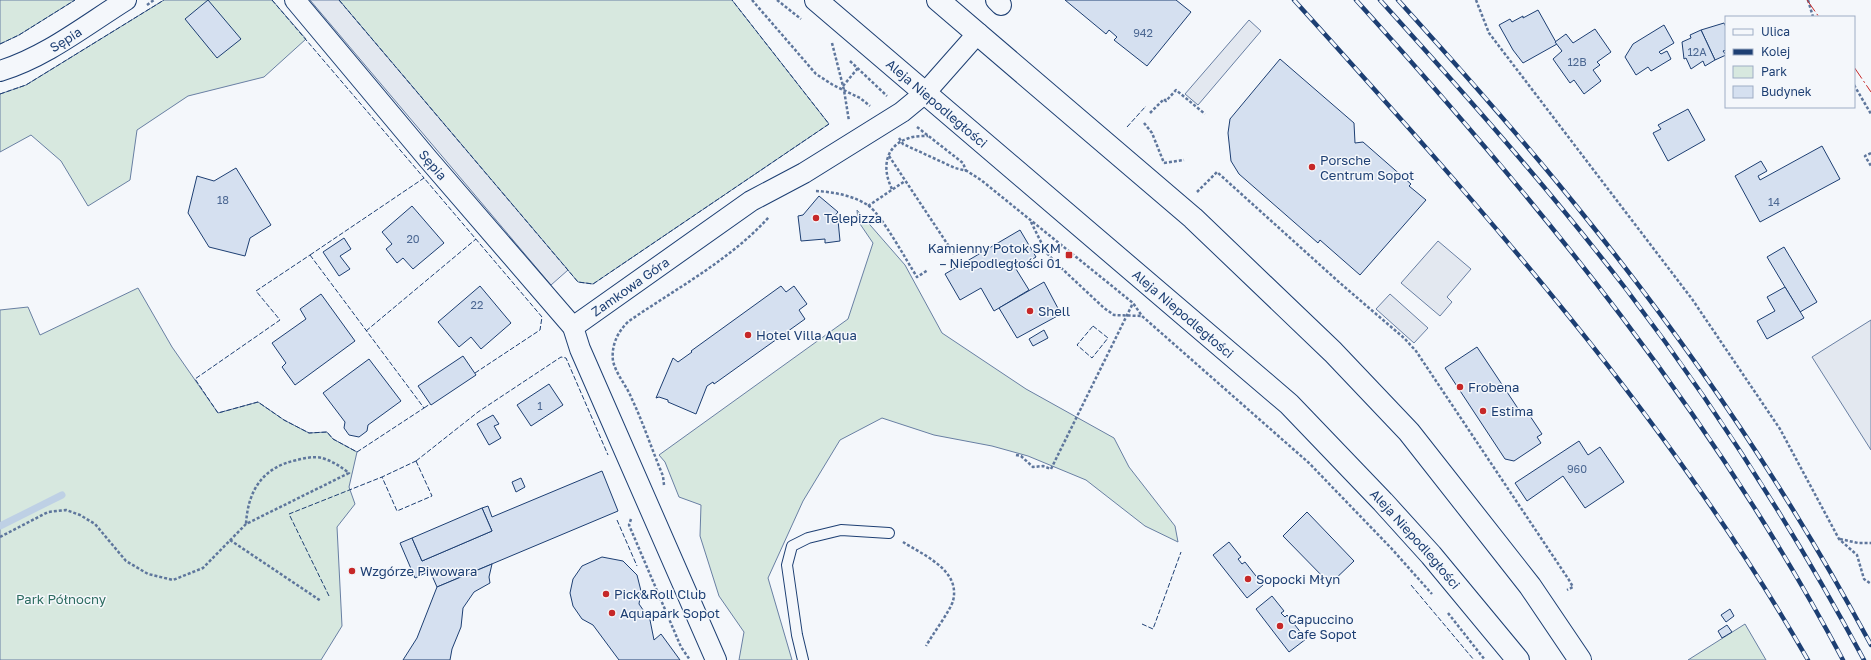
<svg xmlns="http://www.w3.org/2000/svg" width="1871" height="660" viewBox="0 0 1871 660" font-family="'Golos Text',sans-serif">
<style>
.green{fill:#d7e8df;stroke:#687fa3}
.parking{fill:#e3e8f0;stroke:#687fa3}
.lines{fill:none;stroke-linecap:round;stroke-linejoin:round}
.stream{stroke:#bed0e5;stroke-width:7}
.building{fill:#d5e0f0;stroke:#1d3f73}
.service-casing{stroke:#1d3f73;stroke-width:12}
.minor-casing{stroke:#1d3f73;stroke-width:22}
.primary-casing{stroke:#1d3f73;stroke-width:24}
.path{stroke:#5e769c;stroke-width:2.5;stroke-dasharray:3 2;stroke-linecap:butt}
.service{stroke:#f4f7fb;stroke-width:10}
.minor{stroke:#f4f7fb;stroke-width:20}
.primary{stroke:#f4f7fb;stroke-width:22}
.rail-casing{stroke:#1d3f73;stroke-width:4.5}
.rail{stroke:#f4f7fb;stroke-width:3;stroke-dasharray:9;stroke-linecap:butt}
.fence{stroke:#1d3f73;stroke-width:1;stroke-dasharray:5 2;stroke-linecap:butt}
.power{stroke:#c62828;stroke-width:1;stroke-dasharray:14 3 2 3;stroke-linecap:butt}
.poi-dot{fill:#c62828;stroke:#f4f7fb;stroke-width:1.5}
.labels{text-anchor:middle;dominant-baseline:central;stroke-width:3;stroke-linejoin:round;paint-order:stroke}
.number-label{font-size:11px;fill:#4b6792}
.street-label{font-size:13px;fill:#1d3f73;stroke:#f4f7fb}
.poi-label{font-size:13px;fill:#1d3f73;stroke:#f4f7fb;text-anchor:start}
.park-label{font-size:13px;fill:#2c6c60;stroke:#f4f7fb}
</style>
<rect width="100%" height="100%" fill="#f4f7fb"/>
<g class="green">
<polygon points="0,0 75,0 19,35 0,44"/>
<polygon points="164,0 272,0 306,39 264,77 188,96 137,130 130,180 88,206 61,161 31,135 0,152 0,94 26,85"/>
<polygon points="339,0 732,0 829,124 593,284 578,282"/>
<polygon points="857,210 905,265 942,333 1026,389 1114,438 1129,467 1175,526 1178,542 1145,526 1086,480 1028,456 992,446 934,435 882,418 840,440 803,501 768,578 792,660 739,660 744,632 719,596 700,536 701,505 679,497 665,462 659,455 848,319 873,243 858,221"/>
<polygon points="138,288 172,347 218,413 258,402 284,420 309,433 327,432 333,439 357,452 349,487 355,504 337,527 342,626 321,660 0,660 0,310 28,307 40,335"/>
<polygon points="1745,624 1766,660 1688,660"/>
</g>
<g class="parking">
<polygon points="310,0 339,0 568,270 551,285"/>
<polygon points="1249,20 1261,31 1198,105 1185,94"/>
<polygon points="1438,241 1471,269 1447,297 1452,302 1440,316 1401,283"/>
<polygon points="1390,294 1428,328 1414,343 1376,309"/>
<polygon points="1871,320 1871,450 1812,357"/>
</g>
<g class="lines">
<polyline class="stream" points="0,526 62,495"/>
</g>
<g class="building">
<polygon points="208,0 241,39 217,58 185,19"/>
<polygon points="1065,0 1176,0 1191,12 1147,66 1114,40 1117,37 1109,30 1106,34"/>
<polygon points="1538,10 1557,44 1523,63 1513,50 1499,25 1510,19 1512,22 1523,16 1523,18"/>
<polygon points="1724,23 1726,27 1726,50 1723,51 1726,55 1715,60 1701,30"/>
<polygon points="1664,25 1674,43 1659,52 1661,54 1667,51 1671,59 1651,71 1648,67 1636,75 1625,57 1633,44"/>
<polygon points="1595,29 1611,52 1597,62 1600,65 1593,70 1601,81 1584,94 1574,80 1570,83 1553,59 1562,51 1555,42 1566,34 1573,43"/>
<polygon points="1701,30 1715,60 1705,66 1703,61 1691,69 1686,58 1684,59 1682,42 1691,38 1690,35"/>
<polygon points="1280,59 1354,123 1355,143 1363,142 1411,184 1409,186 1426,200 1360,275 1320,240 1318,243 1239,174 1231,161 1228,133 1230,119"/>
<polygon points="1688,109 1705,140 1668,161 1653,133 1661,129 1658,125"/>
<polygon points="1822,146 1840,179 1760,222 1735,176 1761,161 1767,171 1758,176 1760,180"/>
<polygon points="236,168 271,225 250,238 245,256 209,247 188,213 197,176 214,181"/>
<polygon points="819,196 838,212 831,220 838,220 840,241 825,243 825,239 801,241 798,216 803,215"/>
<polygon points="412,206 444,243 413,269 403,258 397,263 386,249 392,244 382,232"/>
<polygon points="1020,230 1036,257 1016,269 1029,290 994,311 981,288 960,300 945,274"/>
<polygon points="344,238 351,249 340,256 350,269 339,276 323,252"/>
<polygon points="1784,247 1817,302 1800,312 1767,257"/>
<polygon points="1044,282 1061,314 1017,338 999,308"/>
<polygon points="480,286 511,323 481,349 471,337 459,347 438,322"/>
<polygon points="781,286 786,292 794,286 807,304 799,310 805,319 714,384 713,382 707,386 696,414 668,402 668,400 659,397 656,398 673,358 678,362 692,352 691,351"/>
<polygon points="1785,287 1804,318 1767,339 1757,321 1775,311 1767,297"/>
<polygon points="321,294 355,341 295,385 282,367 286,363 272,343 306,319 300,309"/>
<polygon points="1044,330 1048,338 1033,346 1029,339"/>
<polygon points="1477,347 1521,413 1526,410 1542,434 1537,437 1541,443 1514,461 1505,459 1445,368"/>
<polygon points="463,356 476,375 431,405 418,386"/>
<polygon points="369,359 401,401 368,425 367,431 359,437 349,435 344,428 345,422 323,393"/>
<polygon points="549,384 563,405 531,426 517,405"/>
<polygon points="493,415 499,424 494,426 501,438 489,445 477,424"/>
<polygon points="1579,441 1588,455 1600,447 1624,482 1585,508 1563,476 1527,501 1515,483"/>
<polygon points="602,471 618,511 437,587 430,571 415,578 400,543 412,538 422,561 492,531 482,508 488,506 492,517"/>
<polygon points="521,478 525,487 516,492 512,482"/>
<polygon points="482,508 492,531 422,561 412,538"/>
<polygon points="1307,512 1354,561 1330,584 1283,536"/>
<polygon points="1229,542 1241,557 1238,559 1242,564 1245,562 1263,585 1247,598 1213,555"/>
<polygon points="602,557 623,561 637,575 641,591 639,604 650,620 654,640 661,634 680,660 619,660 593,625 582,619 573,606 570,593 573,579 582,566"/>
<polygon points="492,564 489,577 490,583 474,592 463,608 461,627 452,649 450,660 403,660 417,638 437,587"/>
<polygon points="1272,596 1284,611 1281,613 1285,617 1287,615 1306,639 1289,652 1256,609"/>
<polygon points="1730,609 1734,616 1726,622 1721,615"/>
<polygon points="1727,625 1732,632 1722,638 1718,631"/>
</g>
<g class="lines">
<defs>
<polyline id="service" points="803,660 797,635 787,565 792,546 808,538 841,530 889,533"/>
<g id="minor">
<path id="s1" d="M 295,0 L 428,159 L 573,327 L 580,349 L 716,660"/>
<polyline points="996,0 1001,5"/>
<path id="s2" d="M 0,71 C 46,57 86,25 126,0"/>
<path id="s3" d="M 573,327 L 751,201 L 804,173 L 902,112 L 925,93 L 978,33"/>
</g>
<g id="primary">
<path id="s4" d="M 816,0 L 1289,404 L 1383,502 L 1431,555 L 1518,660"/>
<polyline points="938,0 1193,218 1333,352 1409,432 1530,586 1580,660"/>
</g>
</defs>
<use href="#service" class="service-casing"/>
<use href="#minor" class="minor-casing"/>
<use href="#primary" class="primary-casing"/>
<g class="path">
<polyline points="752,0 816,74 833,85 860,98 870,106"/>
<polyline points="777,0 801,19"/>
<polyline points="1476,0 1489,33 1692,299 1780,429 1839,539 1857,555 1864,579 1871,584"/>
<polyline points="1808,0 1813,17"/>
<polyline points="147,5 154,0"/>
<polyline points="832,43 844,90 849,121"/>
<polyline points="850,61 887,96"/>
<polyline points="1854,85 1871,114"/>
<polyline points="843,86 858,68"/>
<polyline points="1150,113 1164,99 1166,101 1176,90 1205,114"/>
<polyline points="1144,123 1152,133 1164,163"/>
<polyline points="917,127 963,163 966,171"/>
<polyline points="899,138 903,144 955,168 967,171 981,180 1133,303 1142,316 1309,463 1391,548 1432,594"/>
<polyline points="1871,153 1865,156 1871,166"/>
<polyline points="889,156 954,254"/>
<polyline points="1164,163 1184,160"/>
<path d="M 892,189 C 882,169 884,146 909,138 C 914,136 922,136 928,136"/>
<path d="M 816,191 C 834,192 855,196 869,206 C 883,217 906,260 917,277 L 928,270"/>
<polyline points="1197,192 1217,172 1340,283 1404,338 1416,351 1569,580 1573,587 1567,590"/>
<polyline points="868,206 905,181"/>
<polyline points="1031,222 1046,252 1057,264 1104,308 1114,315 1142,316"/>
<polyline points="1016,455 1021,456 1033,467 1043,466 1051,469 1133,303"/>
<path d="M 664,485 L 663,476 C 652,450 643,422 631,397 C 626,385 616,374 613,361 C 611,345 618,331 629,321 C 677,288 730,260 769,217"/>
<polyline points="631,519 629,525 681,647 690,660"/>
<path d="M 0,537 L 48,512 L 66,510 L 80,515 L 95,524 L 126,561 L 148,574 L 173,580 L 203,568 L 246,524 L 349,473 C 340,466 332,461 322,458 C 315,456 304,458 297,460 C 263,467 248,490 246,524"/>
<polyline points="1840,539 1858,543 1871,543"/>
<polyline points="230,540 321,601"/>
<path d="M 903,542 C 923,555 961,570 953,601 C 950,611 932,635 926,646"/>
<polyline points="1448,613 1485,660"/>
</g>
<use href="#service" class="service"/>
<use href="#minor" class="minor"/>
<use href="#primary" class="primary"/>
<defs>
<g id="rail">
<path d="M 1294,0 C 1481,207 1668,416 1808,660"/>
<path d="M 1356,0 C 1542,206 1712,413 1843,660"/>
<path d="M 1380,0 C 1465,94 1549,189 1626,289 C 1715,406 1794,530 1864,660"/>
<path d="M 1398,0 C 1464,73 1529,146 1590,223 C 1696,355 1791,496 1871,645"/>
</g>
</defs>
<use href="#rail" class="rail-casing"/>
<use href="#rail" class="rail"/>
<g class="fence">
<polyline points="272,0 424,178"/>
<polyline points="339,0 578,282 593,284 829,124 732,0"/>
<polyline points="0,44 19,35 75,0"/>
<polyline points="0,94 26,85 164,0"/>
<polyline points="1127,127 1146,106"/>
<polygon points="310,255 424,408 357,452 333,439 327,432 309,433 284,420 258,402 218,413 195,379 280,320 256,291"/>
<polyline points="310,255 424,178 542,317 540,330 475,373"/>
<polygon points="1093,326 1108,338 1092,358 1077,345"/>
<polyline points="366,331 476,239"/>
<polyline points="424,408 430,404"/>
<polyline points="416,461 478,412 561,357 566,358 608,455"/>
<polygon points="416,461 432,496 397,511 382,477"/>
<polyline points="617,520 637,566"/>
<polyline points="1411,585 1474,660"/>
<polyline points="329,596 289,514 382,477"/>
<polyline points="1142,624 1153,629 1181,552"/>
</g>
<g class="power">
<polyline points="1807,0 1819,17"/>
<polyline points="1854,67 1871,92"/>
</g>
</g>
<g class="poi-dot">
<circle cx="1312" cy="167" r="4"/>
<circle cx="816" cy="218" r="4"/>
<rect x="1065" y="251" width="8" height="8" rx="2"/>
<circle cx="1030" cy="311" r="4"/>
<circle cx="748" cy="335" r="4"/>
<circle cx="1460" cy="387" r="4"/>
<circle cx="1483" cy="411" r="4"/>
<circle cx="352" cy="571" r="4"/>
<circle cx="1248" cy="579" r="4"/>
<circle cx="606" cy="594" r="4"/>
<circle cx="612" cy="613" r="4"/>
<circle cx="1280" cy="626" r="4"/>
</g>
<g class="labels">
<g class="number-label">
<text x="1143" y="32">942</text>
<text x="1697" y="51">12A</text>
<text x="1577" y="61">12B</text>
<text x="223" y="199">18</text>
<text x="1774" y="201">14</text>
<text x="413" y="238">20</text>
<text x="477" y="304">22</text>
<text x="540" y="405">1</text>
<text x="1577" y="468">960</text>
</g>
<g class="street-label">
<text stroke="none"><textPath href="#s2" startOffset="73">Sępia</textPath></text>
<text stroke="none"><textPath href="#s4" startOffset="159">Aleja Niepodległości</textPath></text>
<text stroke="none"><textPath href="#s1" startOffset="215">Sępia</textPath></text>
<text stroke="none"><textPath href="#s3" startOffset="70">Zamkowa Góra</textPath></text>
<text stroke="none"><textPath href="#s4" startOffset="483">Aleja Niepodległości</textPath></text>
<text stroke="none"><textPath href="#s4" startOffset="807">Aleja Niepodległości</textPath></text>
</g>
<g class="poi-label">
<text x="1320" y="160">Porsche<tspan x="1320" dy="15">Centrum Sopot</tspan></text>
<text x="824" y="218">Telepizza</text>
<text x="1061" y="248" text-anchor="end">Kamienny Potok SKM<tspan x="1061" dy="15">– Niepodległości 01</tspan></text>
<text x="1038" y="311">Shell</text>
<text x="756" y="335">Hotel Villa Aqua</text>
<text x="1468" y="387">Frobena</text>
<text x="1491" y="411">Estima</text>
<text x="360" y="571">Wzgórze Piwowara</text>
<text x="1256" y="579">Sopocki Młyn</text>
<text x="614" y="594">Pick&amp;Roll Club</text>
<text x="620" y="613">Aquapark Sopot</text>
<text x="1288" y="619">Capuccino<tspan x="1288" dy="15">Cafe Sopot</tspan></text>
</g>
<g class="park-label">
<text x="61" y="599">Park Północny</text>
</g>
</g>
<rect x="1725" y="16" width="130" height="92" fill="#f4f7fb" stroke="#9eadc5"/>
<rect x="1733" y="29" width="20" height="6" fill="#f4f7fb" stroke="#9eadc5"/>
<text x="1761" y="36" font-size="12" fill="#1d3f73">Ulica</text>
<rect x="1733" y="49" width="20" height="6" fill="#1d3f73" stroke="#9eadc5"/>
<text x="1761" y="56" font-size="12" fill="#1d3f73">Kolej</text>
<rect x="1733" y="66" width="20" height="12" fill="#d7e8df" stroke="#9eadc5"/>
<text x="1761" y="76" font-size="12" fill="#1d3f73">Park</text>
<rect x="1733" y="86" width="20" height="12" fill="#d5e0f0" stroke="#9eadc5"/>
<text x="1761" y="96" font-size="12" fill="#1d3f73">Budynek</text>
</svg>
